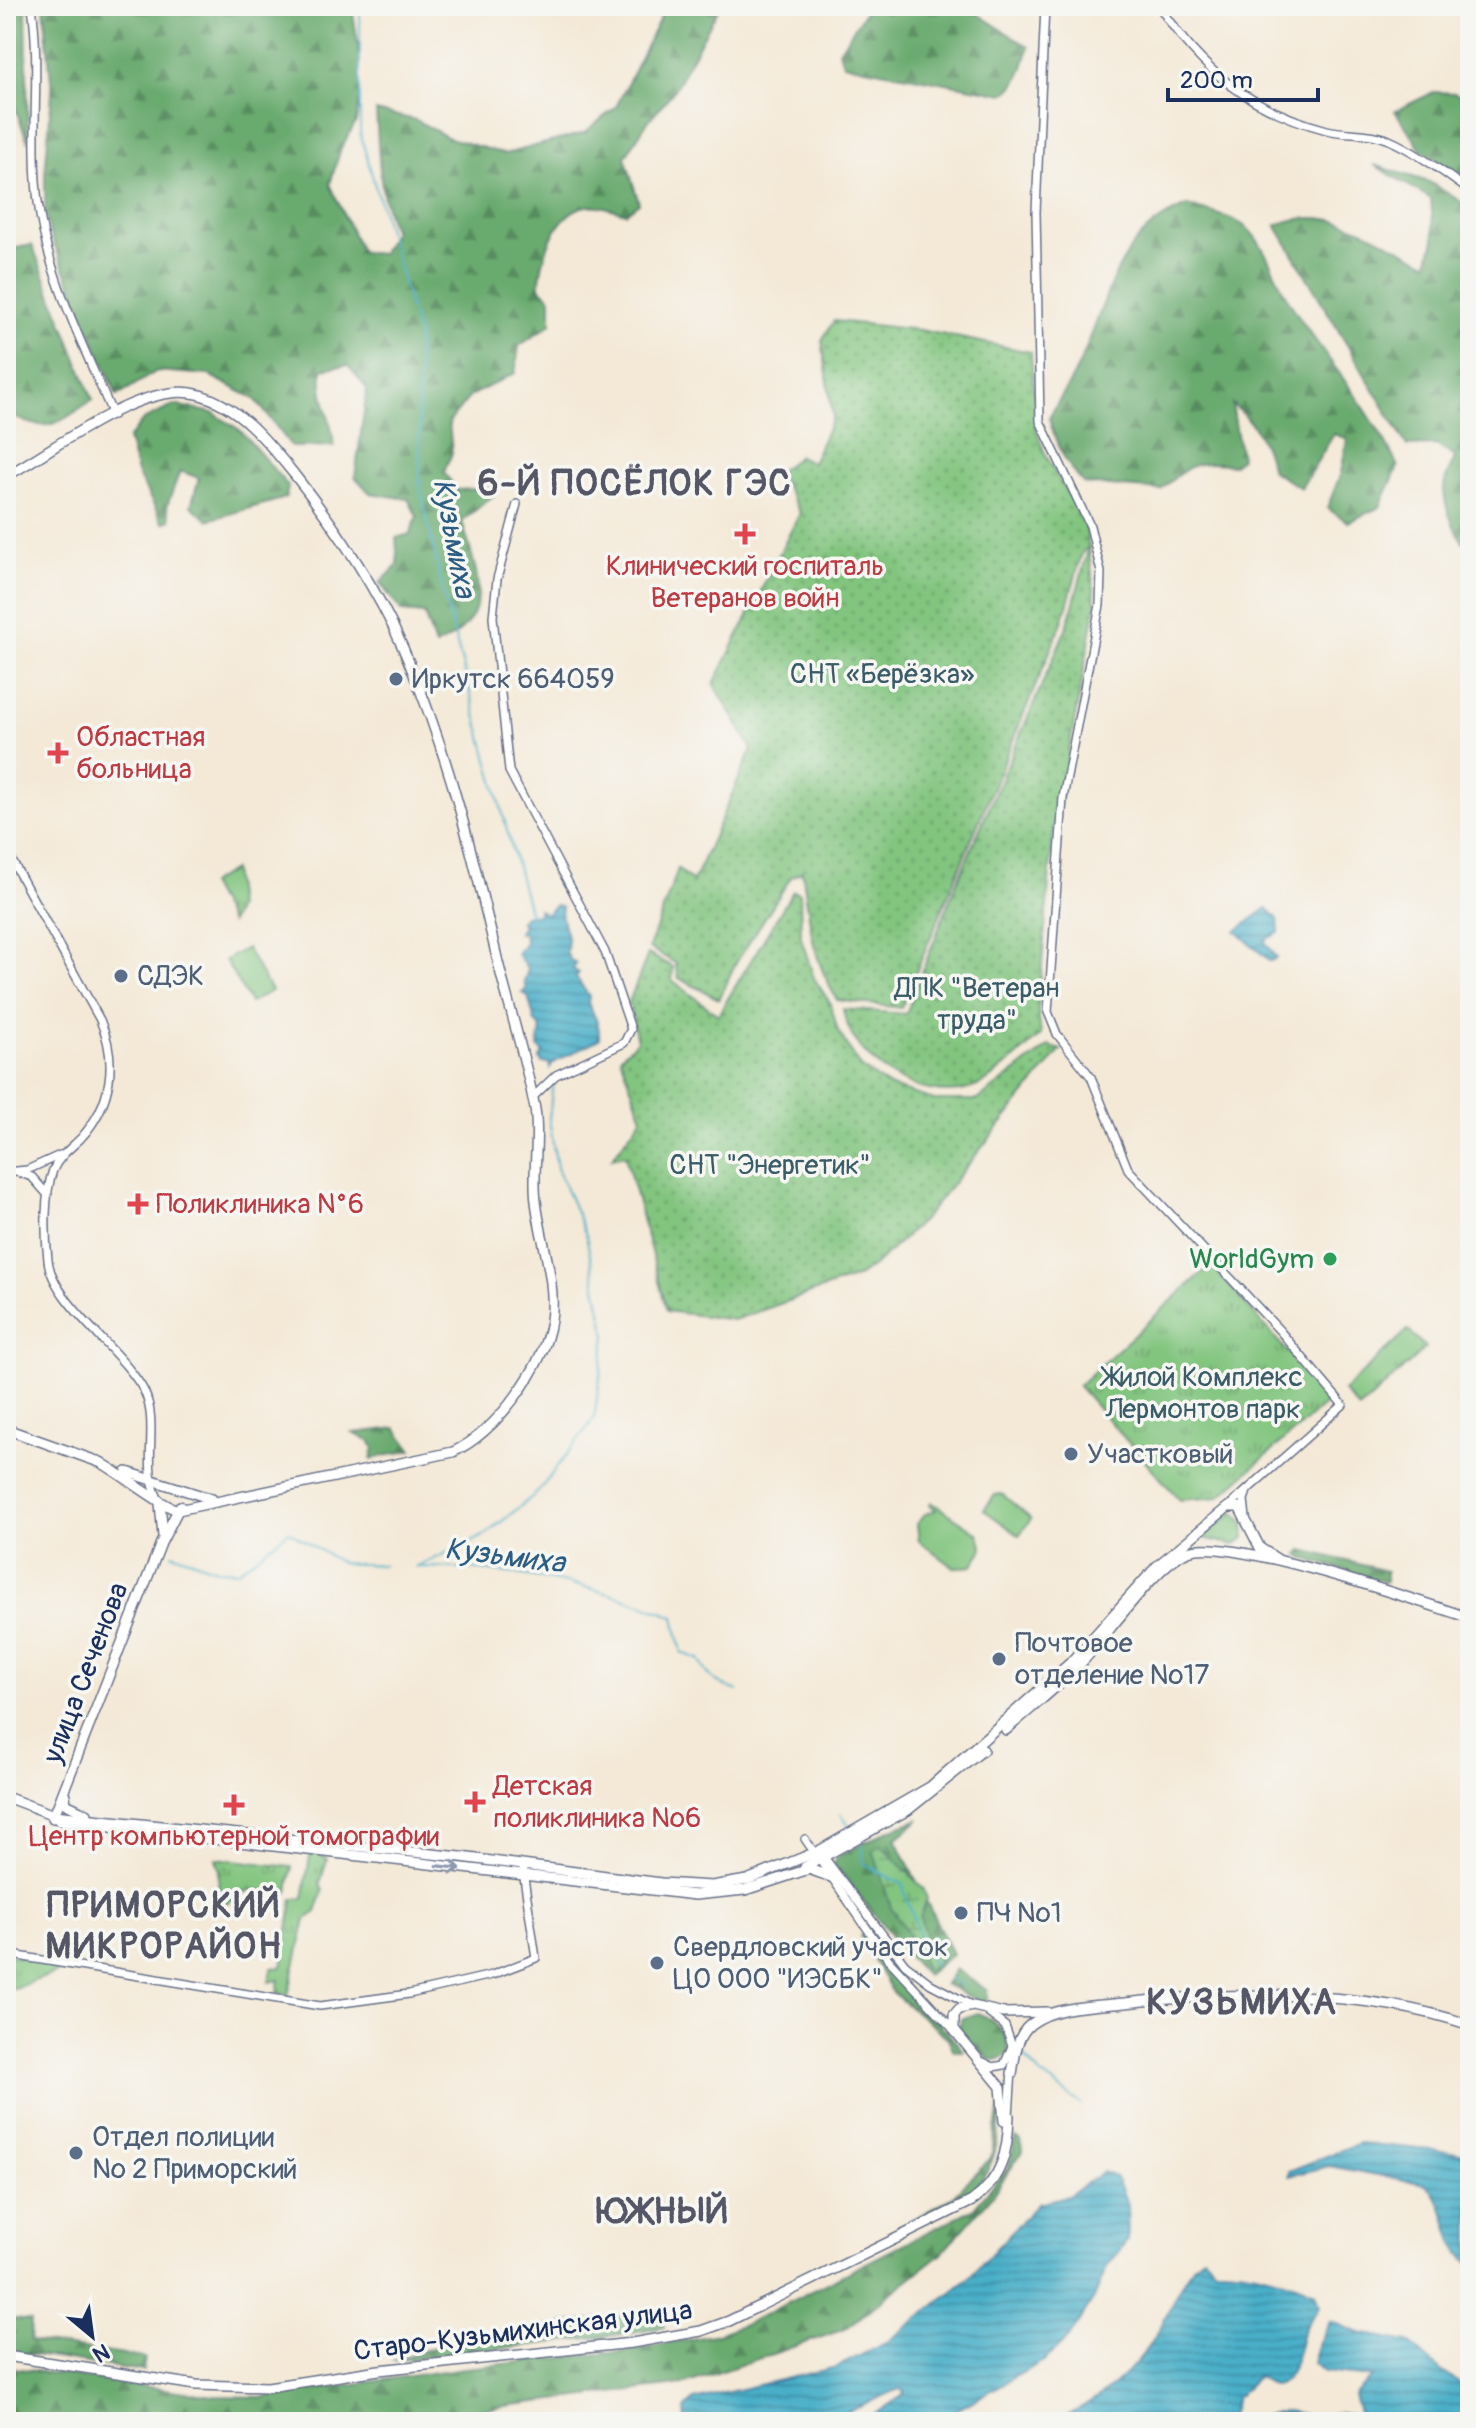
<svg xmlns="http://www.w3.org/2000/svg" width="1476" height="2428" viewBox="0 0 1476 2428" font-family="Pangolin,sans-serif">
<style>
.grass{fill:#82c57f;stroke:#4e7a6e;stroke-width:2}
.forest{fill:url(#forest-firs);stroke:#426c66;stroke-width:2}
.wetland{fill:url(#wetland-marsh);stroke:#4e7a6e;stroke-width:2}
.park{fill:url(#park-tufts);stroke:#4e7a6e;stroke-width:2}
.garden{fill:url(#garden-dots);stroke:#4e7a6e;stroke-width:2}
.water{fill:url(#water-rules);stroke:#326f93;stroke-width:2}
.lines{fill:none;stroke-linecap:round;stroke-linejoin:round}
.stream{stroke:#49afc8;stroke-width:2}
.minor-casing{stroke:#677088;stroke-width:10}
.major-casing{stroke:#677088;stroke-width:12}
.minor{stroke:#fff;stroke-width:7}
.major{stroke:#fff;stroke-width:9}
.oneway{stroke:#8d97ae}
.health-dot{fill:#e0444e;stroke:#f6f6f2;stroke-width:3}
.service-dot{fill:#5c6f8a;stroke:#f6f6f2;stroke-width:3}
.leisure-dot{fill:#2e9e5b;stroke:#f6f6f2;stroke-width:3}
.labels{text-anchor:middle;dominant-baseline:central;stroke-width:7;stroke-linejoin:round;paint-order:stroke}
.health-label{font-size:28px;fill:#be3a42;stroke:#f6f6f2;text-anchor:start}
.park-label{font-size:28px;fill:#3a5c68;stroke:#f6f6f2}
.service-label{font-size:28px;fill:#4e5e75;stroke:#f6f6f2;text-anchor:start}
.leisure-label{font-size:28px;fill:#27864d;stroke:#f6f6f2;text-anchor:end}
.street-label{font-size:28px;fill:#1b2f5e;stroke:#f6f6f2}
.water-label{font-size:30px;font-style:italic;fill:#2b5c83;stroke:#f6f6f2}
.district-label{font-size:36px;font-weight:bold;letter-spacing:2px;fill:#555666;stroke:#f6f6f2}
</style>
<defs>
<pattern id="forest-firs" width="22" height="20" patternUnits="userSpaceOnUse" patternTransform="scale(2)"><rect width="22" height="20" fill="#69aa6e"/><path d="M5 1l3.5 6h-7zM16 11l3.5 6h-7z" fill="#568b5e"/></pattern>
<pattern id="wetland-marsh" width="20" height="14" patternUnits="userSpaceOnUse" patternTransform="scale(2)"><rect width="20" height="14" fill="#82c57f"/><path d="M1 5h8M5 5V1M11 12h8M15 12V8" fill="none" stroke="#6aa06b"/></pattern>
<pattern id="park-tufts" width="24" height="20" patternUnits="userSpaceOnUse" patternTransform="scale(2)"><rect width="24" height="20" fill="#82c57f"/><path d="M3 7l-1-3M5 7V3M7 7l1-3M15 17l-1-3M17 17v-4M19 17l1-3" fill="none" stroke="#6aa06b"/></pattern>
<pattern id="garden-dots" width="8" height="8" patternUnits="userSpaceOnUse" patternTransform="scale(2)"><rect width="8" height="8" fill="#82c57f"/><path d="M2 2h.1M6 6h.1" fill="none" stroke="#6aa06b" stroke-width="1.8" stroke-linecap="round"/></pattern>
<pattern id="water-rules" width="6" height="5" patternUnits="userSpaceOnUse" patternTransform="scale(2)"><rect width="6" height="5" fill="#49afc8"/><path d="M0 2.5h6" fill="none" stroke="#3c8fa6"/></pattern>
</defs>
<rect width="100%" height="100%" fill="#f6f6f2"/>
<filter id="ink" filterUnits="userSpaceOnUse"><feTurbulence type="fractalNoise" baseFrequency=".0125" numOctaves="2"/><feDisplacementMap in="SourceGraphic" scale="16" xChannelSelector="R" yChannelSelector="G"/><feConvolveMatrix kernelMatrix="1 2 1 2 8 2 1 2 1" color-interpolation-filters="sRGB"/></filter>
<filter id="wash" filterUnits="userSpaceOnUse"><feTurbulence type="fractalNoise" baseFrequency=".006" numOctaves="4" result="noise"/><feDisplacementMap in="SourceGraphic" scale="32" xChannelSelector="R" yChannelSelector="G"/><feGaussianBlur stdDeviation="1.8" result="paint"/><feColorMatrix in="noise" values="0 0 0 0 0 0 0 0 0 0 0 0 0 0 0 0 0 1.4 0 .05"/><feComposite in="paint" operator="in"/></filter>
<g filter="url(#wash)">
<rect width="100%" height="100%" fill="#f4e9d7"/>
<g class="grass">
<polygon points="246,948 271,991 250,1003 225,960"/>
<polygon points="1002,1494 1031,1519 1019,1535 984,1510 995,1495"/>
<polygon points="931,1502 978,1533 983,1549 972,1566 955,1568 919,1541 917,1524 925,1514 936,1510 930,1505"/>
<polygon points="1234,1512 1244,1524 1245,1538 1234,1545 1203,1538"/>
</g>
<g class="forest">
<polygon points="6,6 26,8 28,142 6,83"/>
<path d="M 44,6 L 352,6 L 360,57 L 360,97 L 356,122 L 341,148 L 330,184 L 361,252 L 381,254 L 394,231 C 378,193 379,152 376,111 L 416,120 L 449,138 L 505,154 L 584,133 L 616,107 L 666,6 L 720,6 L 673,92 L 648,121 L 625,157 L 639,203 L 626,213 C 613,210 596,202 582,207 C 552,218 542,259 539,287 L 551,298 L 551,324 L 519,346 L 515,373 L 470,396 L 449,422 L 452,453 L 444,472 L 457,490 L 491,488 L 495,494 L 462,521 C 477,575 499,618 435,646 L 424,614 L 402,612 L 380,583 L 398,565 L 396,538 L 410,534 L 417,516 L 408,499 L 370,493 L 355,477 L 367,389 L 348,365 L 322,369 C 319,397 332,418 334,446 L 292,447 L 255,399 L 209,375 L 157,371 L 117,396 L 50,234 L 45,211 L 45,174 L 52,92 Z"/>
<path d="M 869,6 L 965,6 L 1029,47 C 1024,64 1020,85 1004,94 L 843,64 L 839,51 Z"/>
<polygon points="1434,92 1455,93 1470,102 1470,182 1421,149 1395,111"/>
<path d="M 1374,165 L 1429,182 L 1470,207 L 1470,548 C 1456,539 1444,506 1444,488 C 1444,478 1452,466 1455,457 L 1436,445 L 1407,446 L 1276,225 C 1334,202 1378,240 1428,263 L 1434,240 L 1431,199 Z"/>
<path d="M 1188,206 C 1207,212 1236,216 1250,231 C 1269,252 1275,278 1289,301 C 1324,358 1370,406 1398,467 L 1380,507 L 1348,522 L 1327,508 L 1341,473 L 1347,439 L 1334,434 L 1301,488 L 1272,471 C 1265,443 1255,423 1232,404 L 1241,458 L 1233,465 C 1197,459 1187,465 1161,490 L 1084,484 C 1065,464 1056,444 1049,418 C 1058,401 1069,386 1077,369 C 1108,306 1112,233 1188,206 Z"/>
<path d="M 32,245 L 93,400 C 59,423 45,437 6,412 L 6,250 Z"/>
<polygon points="175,405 213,413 240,430 288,486 286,498 208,520 191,506 199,478 180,471 167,506 170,520 163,523 137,473 128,439 143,420"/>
<polygon points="396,1428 412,1450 371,1459 374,1448 370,1441 353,1433"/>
<polygon points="1303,1550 1386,1571 1386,1582 1303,1558 1299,1555"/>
<polygon points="920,1819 896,1839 952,1954 926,1975 903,1951 834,1864 837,1857 889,1830"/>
<polygon points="864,1933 879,1956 964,2051 954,2051 948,2038 893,1993 860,1936"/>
<polygon points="955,1969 987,1990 988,1998 983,2003 945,1985"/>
<path d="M 978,2013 C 996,2022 1010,2032 1008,2054 L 1001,2059 L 990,2060 L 959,2031 L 961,2019 Z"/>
<path d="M 1001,2101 C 999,2188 971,2198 897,2228 L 951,2198 L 991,2158 Z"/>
<polygon points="1016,2138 1021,2141 1022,2152 991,2197 941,2254 845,2329 685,2384 374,2422 6,2422 6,2367 214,2396 265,2397 465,2368 629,2351 718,2334 752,2321 973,2209 1008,2168"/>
<polygon points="657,2310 664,2327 633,2333 391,2361 460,2339"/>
<polygon points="6,2318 31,2321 30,2341 145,2358 143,2371 6,2351"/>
</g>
<polygon class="wetland" points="881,1845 923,1888 927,1899 920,1917 928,1944 939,1961 933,1968 925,1969 918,1953 911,1948 913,1941 891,1908 873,1850"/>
<g class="park">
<polygon points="233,870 237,908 230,923 209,884"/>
<polygon points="1211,1265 1330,1400 1219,1497 1180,1500 1078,1386"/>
<polygon points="1408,1330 1426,1348 1359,1409 1343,1391"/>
<polygon points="316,1853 327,1859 320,1884 323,1891 316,1912 306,1919 288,1995 277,1993 279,1980 269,1982 272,1968 282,1967 293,1899 303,1899 310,1856"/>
<polygon points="216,1858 292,1867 288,1892 251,1890 226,1903 218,1895 219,1869"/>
<polygon points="6,1954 73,1967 6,1991"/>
</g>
<g class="garden">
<path d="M 834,321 L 920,330 L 1031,352 L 1036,429 L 1045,454 L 1086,527 L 1096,605 L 1053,836 L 1038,1010 L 1041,1035 C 1024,1049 992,1082 972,1088 C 919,1105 852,1062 843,1009 L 906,1014 L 954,889 L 1068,624 L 1089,547 L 1082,553 L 1063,620 L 901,1008 L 837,1000 C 808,948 812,927 802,871 L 791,877 L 734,966 L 719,999 L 679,978 L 675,963 L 649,948 L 678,869 L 693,882 L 752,749 L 714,684 L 800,513 L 778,472 L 799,456 L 812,463 L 833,417 L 822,340 Z"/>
<polygon points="793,891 800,893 801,938 814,978 830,1003 838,1031 861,1067 888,1086 934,1100 978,1100 1049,1046 1061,1050 923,1220 877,1263 859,1276 734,1320 667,1311 625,1155 612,1158 642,1117 620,1057 637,1041 629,1002 648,954 673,967 672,980 718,1015"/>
</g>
<g class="water">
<path d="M 556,905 L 562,907 C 558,922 572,934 566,952 L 570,960 L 577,963 L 573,969 L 579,973 L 576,977 L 589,996 L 588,1003 C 594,1016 600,1022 599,1039 L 553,1063 L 550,1068 L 549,1063 L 542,1063 L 540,1059 L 543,1052 L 538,1047 L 541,1028 L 535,1022 L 528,996 L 522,993 L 526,990 L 524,981 L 528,970 L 517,954 L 525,942 L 524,933 L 518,933 L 523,925 L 520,921 L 525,916 L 538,914 L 538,909 L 546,914 Z"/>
<polygon points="1267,908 1278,919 1279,933 1264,940 1277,958 1270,961 1236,931"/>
<path d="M 1359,2143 L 1470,2154 L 1470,2264 C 1441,2240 1454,2210 1426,2184 L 1329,2166 L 1289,2176 L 1289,2171 Z"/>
<polygon points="1103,2172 1116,2177 1127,2203 1128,2240 1107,2267 1094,2298 1071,2335 1045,2360 946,2416 920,2422 863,2422 902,2396 904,2391 899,2389 826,2422 686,2422 685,2409 694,2400 837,2367 886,2343 967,2280 1038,2203 1068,2196"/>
<path d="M 1203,2256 L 1215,2268 C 1248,2267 1285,2278 1315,2292 L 1319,2305 C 1316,2314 1309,2319 1305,2327 C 1295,2344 1298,2383 1273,2386 L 1257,2376 L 1236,2398 L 1229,2422 L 1052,2422 C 1096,2406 1136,2371 1159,2330 C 1172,2306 1181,2275 1203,2256 Z"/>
<polygon points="1330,2321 1360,2333 1408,2342 1440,2370 1470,2390 1470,2422 1254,2422 1265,2415 1288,2411 1315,2417 1341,2412 1360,2417 1354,2395 1372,2377 1324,2372 1313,2363 1318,2344"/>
</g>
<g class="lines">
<g class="stream">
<polyline points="360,14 360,133 418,335 420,486 444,596 530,915"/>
<polyline points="172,1553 219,1570 238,1571 289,1531 341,1563 383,1565"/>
<polyline points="416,1567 484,1536 538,1492 594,1419 606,1336 586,1235 557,1168 549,1119 553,1083"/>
<path d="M 417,1567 C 503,1567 595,1583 674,1617 L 682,1653 L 699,1659 C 708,1678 717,1684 738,1691"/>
<polyline points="841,1814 852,1830"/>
<polyline points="861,1841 864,1864 902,1884 922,1944 934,1966"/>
<polyline points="949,1979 963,1987"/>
<polyline points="1022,2055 1041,2075 1082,2105"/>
</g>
</g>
</g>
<g filter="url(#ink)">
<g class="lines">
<defs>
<g id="minor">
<path d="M 32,6 C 41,71 30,137 38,202 C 47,275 84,347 113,415"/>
<polyline points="1045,6 1036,212 1040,421 1090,526 1101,572 1100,605 1063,798 1048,1012 1057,1034 1091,1077 1128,1169 1280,1331 1343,1405 1228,1507"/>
<path d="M 1159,6 C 1201,71 1251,110 1327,130 C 1347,135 1367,131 1387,139 C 1417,152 1444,173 1470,191"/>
<polyline points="517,504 497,579 493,617 509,771 605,952 631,1029 624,1043 556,1075 532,1098"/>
<path d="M 6,850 L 100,1020 C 118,1061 112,1104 81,1138 C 71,1148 59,1156 53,1170 C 44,1195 45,1234 48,1260 C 52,1302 123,1351 144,1391 C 160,1424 141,1465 158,1498"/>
<polyline points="6,1172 27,1170 60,1155"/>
<polyline points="20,1173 32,1177 47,1194"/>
<polyline points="1246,1518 1244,1500 1247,1491"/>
<polyline points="805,1839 889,1960 954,2030"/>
<polyline points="821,1853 905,1964 931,1984 973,2006"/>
<polyline points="6,1954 320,2006 409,1994 492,1975 536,1958 523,1871"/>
<polyline points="983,2062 993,2067 1004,2065 1012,2046 1005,2026 988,2013"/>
<polyline points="1009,2116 1012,2070"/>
</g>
<g id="major">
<path d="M 6,476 C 55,450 141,380 197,394 C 239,405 268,442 294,474 C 339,531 384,599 411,667 C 450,760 474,860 497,958 C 509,1008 526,1059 535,1109 C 540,1139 532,1171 536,1201 C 540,1239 557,1282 551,1320 C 544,1368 496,1432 453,1452 L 178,1510 C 164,1508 118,1471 98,1461"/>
<polyline points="6,1429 102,1463"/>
<polyline points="127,1472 212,1499"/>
<polyline points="160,1503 163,1536"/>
<path d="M 1006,1730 C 1032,1707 1059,1686 1083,1661 C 1107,1635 1158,1562 1188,1551 C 1227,1535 1421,1602 1470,1618"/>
<polyline points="65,1795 66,1804 87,1814"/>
<polyline points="6,1797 54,1815 461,1857 661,1883 712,1886 747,1880 819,1851 930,1787 1070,1663 1157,1566 1228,1507 1239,1507 1260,1548 1277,1559"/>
<polyline points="53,1818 161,1543 180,1506"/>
<polyline points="59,1821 695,1895 745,1890 809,1869 831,1877"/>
<polyline points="805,1867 908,1810 983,1750"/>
<path d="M 1012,2074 C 1015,2056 1016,2036 1031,2024 C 1056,2005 1096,2006 1125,2003 C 1237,1992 1362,1988 1470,2025"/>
<polyline points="1004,2121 1001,2087 954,2030 954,2015 959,2009 973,2006 1003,2013 1047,2012"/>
<path d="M 6,2356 L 196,2385 L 268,2387 L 379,2370 L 632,2343 L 701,2331 L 729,2321 L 972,2201 C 1002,2179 1008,2152 1009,2116"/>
</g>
</defs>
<use href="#minor" class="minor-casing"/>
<use href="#major" class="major-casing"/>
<use href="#minor" class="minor"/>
<use href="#major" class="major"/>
</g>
<defs><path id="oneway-shaft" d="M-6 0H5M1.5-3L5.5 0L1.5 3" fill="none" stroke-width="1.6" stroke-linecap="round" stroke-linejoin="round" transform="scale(2)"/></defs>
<use class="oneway" href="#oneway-shaft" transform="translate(449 1867) rotate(7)"/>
</g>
<g class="health-dot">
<path d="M741 522h8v8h8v8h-8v8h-8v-8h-8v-8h8z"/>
<path d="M54 741h8v8h8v8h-8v8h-8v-8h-8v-8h8z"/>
<path d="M134 1192h8v8h8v8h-8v8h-8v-8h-8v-8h8z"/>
<path d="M471 1790h8v8h8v8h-8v8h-8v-8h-8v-8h8z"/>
<path d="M230 1793h8v8h8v8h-8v8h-8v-8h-8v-8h8z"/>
</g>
<g class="service-dot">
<circle cx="396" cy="679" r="8"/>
<circle cx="121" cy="976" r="8"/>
<circle cx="1071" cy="1454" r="8"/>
<circle cx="999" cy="1659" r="8"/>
<circle cx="961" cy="1913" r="8"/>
<circle cx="657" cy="1963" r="8"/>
<circle cx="76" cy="2153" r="8"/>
</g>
<circle class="leisure-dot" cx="1330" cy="1259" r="8"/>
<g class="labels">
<g class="health-label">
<text x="745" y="566" text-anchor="middle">Клинический госпиталь<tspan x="745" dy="32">Ветеранов войн</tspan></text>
<text x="76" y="737">Областная<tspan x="76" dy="32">больница</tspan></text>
<text x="156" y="1204">Поликлиника N°6</text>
<text x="493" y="1786">Детская<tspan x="493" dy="32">поликлиника №6</tspan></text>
<text x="234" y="1836" text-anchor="middle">Центр компьютерной томографии</text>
</g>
<g class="park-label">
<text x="882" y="674">СНТ «Берёзка»</text>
<text x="977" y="988">ДПК "Ветеран<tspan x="977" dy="32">труда"</tspan></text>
<text x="770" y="1165">СНТ "Энергетик"</text>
<text x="1203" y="1377">Жилой Комплекс<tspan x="1203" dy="32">Лермонтов парк</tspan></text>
</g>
<g class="service-label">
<text x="412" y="679">Иркутск 664059</text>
<text x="137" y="976">СДЭК</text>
<text x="1087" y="1454">Участковый</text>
<text x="1015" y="1643">Почтовое<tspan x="1015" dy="32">отделение №17</tspan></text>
<text x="977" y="1913">ПЧ №1</text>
<text x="673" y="1947">Свердловский участок<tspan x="673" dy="32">ЦО ООО "ИЭСБК"</tspan></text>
<text x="92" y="2137">Отдел полиции<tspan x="92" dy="32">№ 2 Приморский</tspan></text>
</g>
<g class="leisure-label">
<text x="1314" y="1259">WorldGym</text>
</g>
<g class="street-label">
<text transform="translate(86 1673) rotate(-69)">улица Сеченова</text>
<text transform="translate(523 2331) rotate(-7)">Старо-Кузьмихинская улица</text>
</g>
<g class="water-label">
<text transform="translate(454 538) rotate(79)">Кузьмиха</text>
<text transform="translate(505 1556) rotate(7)">Кузьмиха</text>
</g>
<g class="district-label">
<text x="635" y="483">6-Й ПОСЁЛОК ГЭС</text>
<text x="164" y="1905">ПРИМОРСКИЙ<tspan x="164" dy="41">МИКРОРАЙОН</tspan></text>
<text x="1242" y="2002">КУЗЬМИХА</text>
<text x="663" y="2211">ЮЖНЫЙ</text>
</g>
</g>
<rect width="1476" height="2428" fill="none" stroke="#f6f6f2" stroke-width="32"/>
<g transform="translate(92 2336) rotate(151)" stroke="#f6f6f2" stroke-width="6" paint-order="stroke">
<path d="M0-6L14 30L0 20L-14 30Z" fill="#1b2f5e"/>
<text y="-12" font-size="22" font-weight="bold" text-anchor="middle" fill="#1b2f5e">N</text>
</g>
<path d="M1168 88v12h150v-12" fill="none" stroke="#1b2f5e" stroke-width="4"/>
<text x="1180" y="88" font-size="24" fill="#1b2f5e" stroke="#f6f6f2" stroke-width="6" paint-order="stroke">200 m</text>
</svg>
